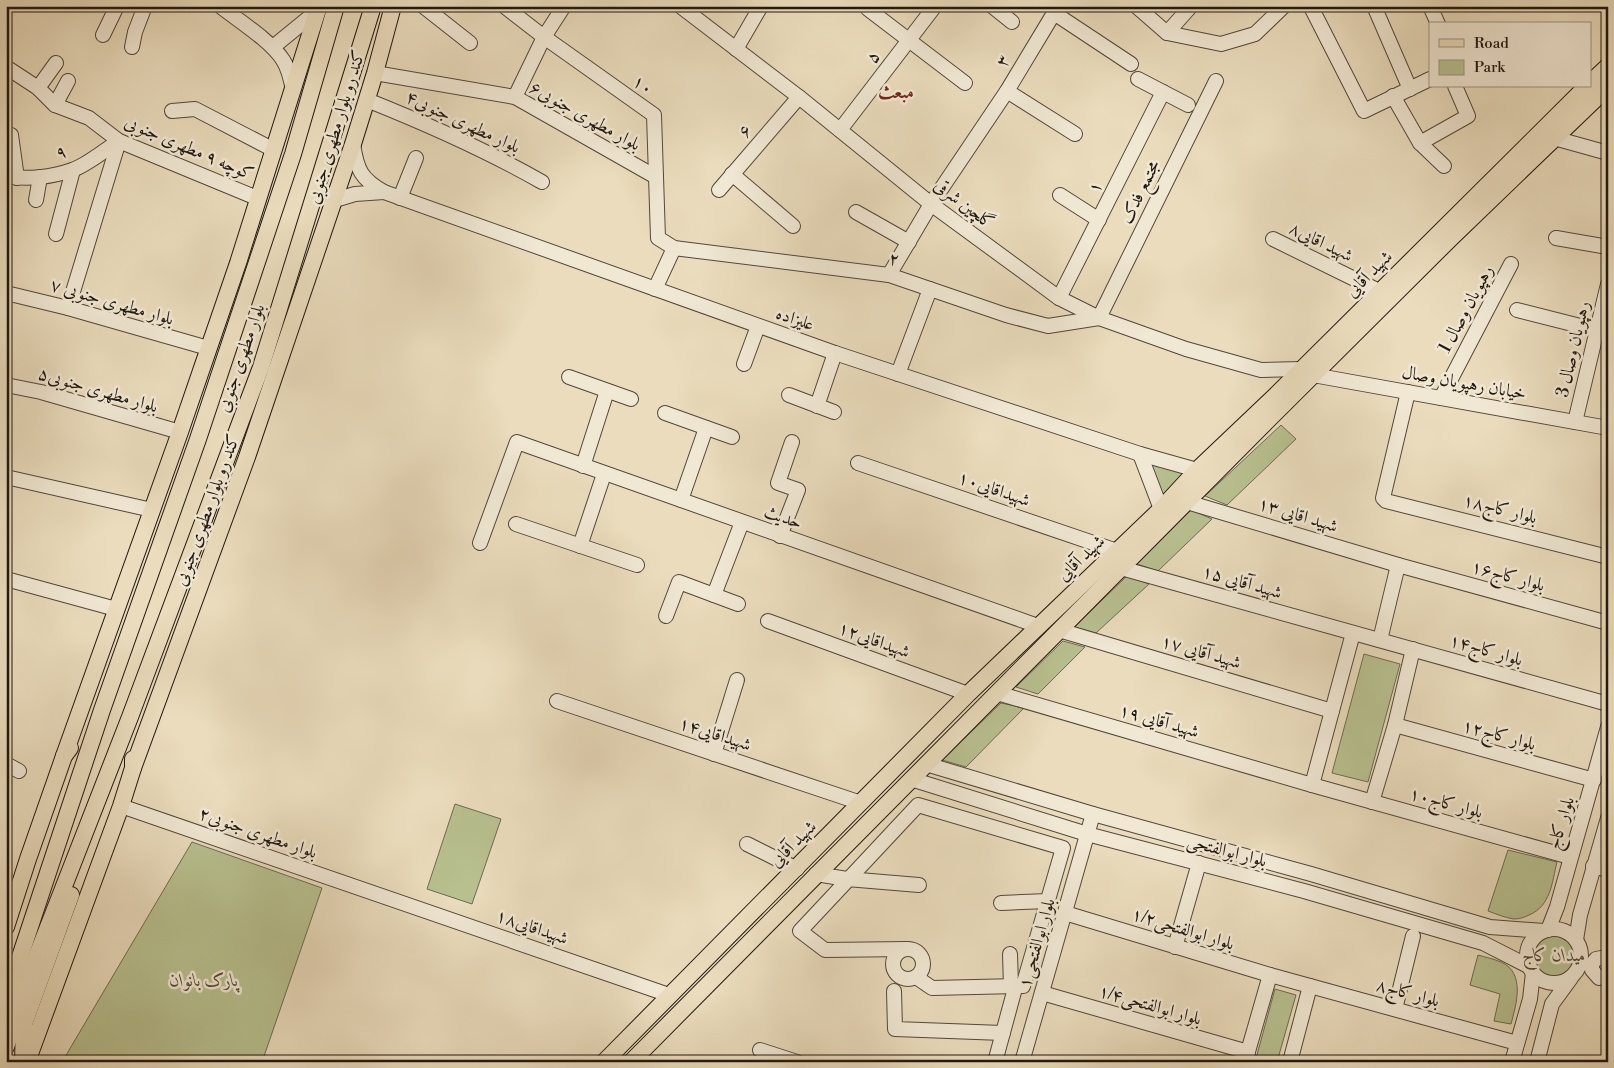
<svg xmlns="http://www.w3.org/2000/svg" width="1614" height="1068" viewBox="0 0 1614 1068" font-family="'Libre Bodoni',Amiri,serif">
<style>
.green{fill:#b8c090;stroke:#6c6c50}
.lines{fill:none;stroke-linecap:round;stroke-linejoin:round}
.minor-casing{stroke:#52483a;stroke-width:16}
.major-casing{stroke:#20170f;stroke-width:18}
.minor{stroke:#f1e8d4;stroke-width:14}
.major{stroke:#eadcbd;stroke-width:16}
.labels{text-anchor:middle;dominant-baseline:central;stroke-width:5;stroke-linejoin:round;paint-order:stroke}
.street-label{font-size:18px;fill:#20170f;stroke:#f1e8d4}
.park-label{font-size:18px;font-style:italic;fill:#4e4a36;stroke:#f1e8d4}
.neighbourhood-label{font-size:19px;font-weight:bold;fill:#7a1f14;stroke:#f1e8d4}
</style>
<rect width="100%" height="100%" fill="#eadcbd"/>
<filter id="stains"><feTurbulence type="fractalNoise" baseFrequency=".004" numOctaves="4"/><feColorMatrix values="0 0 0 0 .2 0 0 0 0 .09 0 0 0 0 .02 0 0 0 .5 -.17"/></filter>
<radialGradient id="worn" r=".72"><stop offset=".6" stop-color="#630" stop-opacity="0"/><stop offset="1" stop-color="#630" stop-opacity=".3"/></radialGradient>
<g class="green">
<polygon points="1281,425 1296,439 1227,505 1205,496"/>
<polygon points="1147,461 1186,474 1163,499"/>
<polygon points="1191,510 1212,519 1158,571 1137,564"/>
<polygon points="1127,576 1149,584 1096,633 1074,627"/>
<polygon points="1063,641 1085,647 1038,694 1016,687"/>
<polygon points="1364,654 1400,664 1368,782 1332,773"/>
<polygon points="1001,703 1024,708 966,767 942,760"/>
<polygon points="455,804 501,819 472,904 427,889"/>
<polygon points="192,842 322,888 262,1062 62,1062"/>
<path d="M 1508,850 L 1557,862 C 1552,882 1551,906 1529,915 C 1525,917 1520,919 1514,919 C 1506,918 1496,914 1488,911 Z"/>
<circle cx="1554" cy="955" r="21"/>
<path d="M 1478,955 C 1485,957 1494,959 1501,962 C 1526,973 1516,1005 1511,1024 L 1494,1021 L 1500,994 L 1470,985 Z"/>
<polygon points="1275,989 1296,995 1277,1062 1255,1062"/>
</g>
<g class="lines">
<defs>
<g id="minor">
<path d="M 220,6 C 239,21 271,41 283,60 C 289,69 291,80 293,90"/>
<polyline points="423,6 470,43"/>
<polyline points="504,6 544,37 654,115 658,238 674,248 889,275 1006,315 1048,326 1099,318 1216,81"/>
<polyline points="680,6 799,97 931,204 1059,298 1099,318 1186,349 1261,370 1301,369"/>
<polyline points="992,6 1012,22"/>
<polyline points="1136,6 1167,33 1221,44 1255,34 1284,6"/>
<polyline points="1374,6 1410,89"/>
<polyline points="1430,6 1438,24"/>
<polyline points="1311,7 1364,111 1430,79"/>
<polyline points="868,9 965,83"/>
<polyline points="1167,33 1191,6"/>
<polyline points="103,35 117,6"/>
<polyline points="132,47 135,32 145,6"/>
<polyline points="273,47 317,11"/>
<polyline points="736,49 761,6"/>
<polyline points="6,67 38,88 55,105 89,118 119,141 257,198"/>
<polyline points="375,73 515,97 656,177"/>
<polyline points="1138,79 1188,105"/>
<polyline points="38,88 56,63"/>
<polyline points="1007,91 1075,134"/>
<polyline points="1393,96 1420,143 1444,166"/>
<polyline points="515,97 544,37 564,6"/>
<path d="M 367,100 C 427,124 486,150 542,182"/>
<polyline points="55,105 68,81"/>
<polyline points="172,111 195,109 274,150"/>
<polyline points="840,130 935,6"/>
<polyline points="11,135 17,178"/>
<polyline points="1554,138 1608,153"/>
<polyline points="1420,143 1468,116 1455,86"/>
<path d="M 353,144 C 357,170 361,179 384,192 L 835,353 L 1140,454 L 1197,470"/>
<polyline points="732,174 793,226"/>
<path d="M 6,176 C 27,180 52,177 72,170 C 86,166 106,149 119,141"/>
<polyline points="719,190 799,97"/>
<polyline points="1060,195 1099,220"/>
<polyline points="400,198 416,158"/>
<polyline points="36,200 40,177"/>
<polyline points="335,200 355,194 384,192"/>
<polyline points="856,212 909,242"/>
<polyline points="56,234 73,170"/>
<polyline points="1556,238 1608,247"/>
<polyline points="1273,239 1379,291"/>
<polyline points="889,275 931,204 1007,91 1054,13 1131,64"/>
<polyline points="655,289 674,248"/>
<polyline points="6,293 68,308 208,348"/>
<polyline points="1059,298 1163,92"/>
<polyline points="68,308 119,141"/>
<polyline points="1517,310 1596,330"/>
<polyline points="744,364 758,326"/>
<polyline points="898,374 930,289"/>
<polyline points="1313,375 1608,428"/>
<polyline points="569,377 631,399"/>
<polyline points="6,385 41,392 180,432"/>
<polyline points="1408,392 1383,498 1386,501 1608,557"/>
<polyline points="789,395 834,412"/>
<polyline points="1441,398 1511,264"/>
<polyline points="817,406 835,353"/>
<polyline points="665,413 732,437"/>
<polyline points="1575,422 1608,284"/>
<polyline points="1140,454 1161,509"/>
<polyline points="858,463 1117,551"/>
<polyline points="583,466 607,391"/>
<polyline points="6,477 152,510"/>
<polyline points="681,500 706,428"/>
<polyline points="1187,502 1398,565 1608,623"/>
<polyline points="516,524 637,565"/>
<polyline points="780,536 798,490 778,483 792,442"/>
<polyline points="480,543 517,442 1038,626"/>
<polyline points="580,546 604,474"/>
<polyline points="1121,568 1608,704"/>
<polyline points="6,579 116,609"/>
<polyline points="714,595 742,522"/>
<polyline points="666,616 679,582 738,604"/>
<polyline points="768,621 968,694"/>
<polyline points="1059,630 1332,711"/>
<polyline points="1380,640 1398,565"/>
<polyline points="997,693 1312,785 1570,857"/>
<polyline points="557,701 861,803"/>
<polyline points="1395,725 1594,780"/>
<polyline points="714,754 737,680"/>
<polyline points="6,764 19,771"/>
<polyline points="926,764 1093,814 1311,874 1490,927 1544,931"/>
<polyline points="911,779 1087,834 1304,891 1483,943 1530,967"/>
<polyline points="1312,785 1353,633"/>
<polyline points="1372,802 1395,725 1413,649"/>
<polyline points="121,806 669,995"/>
<polyline points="747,844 797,869"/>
<polyline points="1593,866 1608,870"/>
<polyline points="816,874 847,879 919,885"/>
<polyline points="1001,903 1048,901"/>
<polyline points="1065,913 1270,975 1517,1043"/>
<circle cx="1554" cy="956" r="27"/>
<polyline points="1548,930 1557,907 1608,727"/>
<polyline points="1576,940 1580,915 1608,818"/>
<polyline points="1175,947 1199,863"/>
<circle cx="908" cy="964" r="15"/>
<polyline points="907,949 825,950 800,931 918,805 1063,848 1023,986 932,988 916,977"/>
<polyline points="1010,954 1011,986"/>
<polyline points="1599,978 1592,970 1592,964 1596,959 1607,957"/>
<polyline points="894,991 895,1029 1003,1033"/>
<polyline points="1042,993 1248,1052"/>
<polyline points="1395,1009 1413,936"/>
<polyline points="760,1050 797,1062"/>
<polyline points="995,1062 1014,992"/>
<polyline points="1022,1062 1093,814"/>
<polyline points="1245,1062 1270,975"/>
<polyline points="1290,1062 1310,986"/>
<polyline points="1512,1062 1530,999 1533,973"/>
<polyline points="1537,1062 1552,1004 1571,978"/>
</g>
<g id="major">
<polyline points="1590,83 1608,66"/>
<polyline points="64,756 180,432 238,263 319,6"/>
<polyline points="133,768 247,457 353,144 375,73 393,6"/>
<polyline points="6,927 28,859 64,756 70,748"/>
<polyline points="6,999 102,710 198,439 293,154 336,6"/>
<polyline points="6,1047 34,963 130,717 261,367 373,6"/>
<polyline points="23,1062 24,1024 71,895"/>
<polyline points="27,1062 121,806 133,768 133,759"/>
<polyline points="604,1062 968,694 1161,509 1197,470 1276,395 1587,86"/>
<polyline points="631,1062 1266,422 1452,237 1608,87"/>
</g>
</defs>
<use href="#minor" class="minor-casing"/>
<use href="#major" class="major-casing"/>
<use href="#minor" class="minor"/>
<use href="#major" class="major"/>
</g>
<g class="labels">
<g class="street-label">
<text transform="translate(873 57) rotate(-53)">۵</text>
<text transform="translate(1003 61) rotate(-59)">۳</text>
<text transform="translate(643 85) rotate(35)">۱۰</text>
<text transform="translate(585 116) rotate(29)">بلوار مطهری جنوبی۶</text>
<text transform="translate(463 122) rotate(25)">بلوار مطهری جنوبی۴</text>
<text transform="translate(336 127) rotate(-73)">کند رو بلوار مطهری جنوبی</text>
<text transform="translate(745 131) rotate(-49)">۶</text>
<text transform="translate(189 148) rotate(23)">کوچه ۹ مطهری جنوبی</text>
<text transform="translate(61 152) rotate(-16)">۹</text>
<text transform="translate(1095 187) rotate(-64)">۱</text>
<text transform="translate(1140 192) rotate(-64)">مجتمع فدک</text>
<text transform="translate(964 204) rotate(37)">گلچین شرقی</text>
<text transform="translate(1321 242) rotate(26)">شهید اقایی۸</text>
<text transform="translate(894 259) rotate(13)">۲</text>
<text transform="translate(1369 274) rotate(-45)">شهید آقایی</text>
<text transform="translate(112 302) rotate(16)">۷ بلوار مطهری جنوبی</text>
<text transform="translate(1466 309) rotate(-62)">1 رهپویان وصال</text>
<text transform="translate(795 319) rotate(19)">علیزاده</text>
<text transform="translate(1573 349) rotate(-77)">3 رهپویان وصال</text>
<text transform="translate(241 358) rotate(-71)">بلوار مطهری جنوبی</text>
<text transform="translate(1464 383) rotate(10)">خیابان رهپویان وصال</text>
<text transform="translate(98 390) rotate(16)">۵بلوار مطهری جنوبی</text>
<text transform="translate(994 489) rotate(19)">شهیداقایی۱۰</text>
<text transform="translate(1500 509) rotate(14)">بلوار کاج۱۸</text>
<text transform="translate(207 510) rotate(-70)">کند رو بلوار مطهری جنوبی</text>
<text transform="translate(1298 515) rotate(17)">شهید اقایی ۱۳</text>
<text transform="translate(783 517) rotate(19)">حدیث</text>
<text transform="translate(1081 558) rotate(-43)">شهید آقایی</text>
<text transform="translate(1508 576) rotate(15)">بلوار کاج۱۶</text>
<text transform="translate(1242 582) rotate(16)">شهید آقایی ۱۵</text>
<text transform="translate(874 640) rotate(20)">شهیداقایی۱۲</text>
<text transform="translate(1486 650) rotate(16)">بلوار کاج۱۴</text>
<text transform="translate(1201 652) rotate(16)">شهید آقایی ۱۷</text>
<text transform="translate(1159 721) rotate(16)">شهید آقایی ۱۹</text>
<text transform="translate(715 734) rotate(18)">شهیداقایی۱۴</text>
<text transform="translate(1499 735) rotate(15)">بلوار کاج۱۲</text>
<text transform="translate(1446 803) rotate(15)">بلوار کاج۱۰</text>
<text transform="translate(1561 823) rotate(-73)">بلوار کاج</text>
<text transform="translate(258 833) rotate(19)">بلوار مطهری جنوبی۲</text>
<text transform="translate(793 844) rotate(-45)">شهید آقایی</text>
<text transform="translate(1227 851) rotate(15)">بلوار ابوالفتحی</text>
<text transform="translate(532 927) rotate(19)">شهیداقایی۱۸</text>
<text transform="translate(1183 929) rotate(17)">بلوار ابوالفتحی۱/۲</text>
<text transform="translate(1037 943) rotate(-74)">بلوار ابوالفتحی۱</text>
<text transform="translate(1408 993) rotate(15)">بلوار کاج۸</text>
<text transform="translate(1150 1005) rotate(16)">بلوار ابوالفتحی۱/۴</text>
</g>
<g class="park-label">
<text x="1554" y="955">میدان کاج</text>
<text x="204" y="980">پارک بانوان</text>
</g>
<g class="neighbourhood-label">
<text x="896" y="92">مبعث</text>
</g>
</g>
<rect width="1614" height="1068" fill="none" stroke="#eadcbd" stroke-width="25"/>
<rect x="8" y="8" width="1599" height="1053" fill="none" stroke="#20170f" stroke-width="2.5"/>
<rect x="12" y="12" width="1589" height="1043" fill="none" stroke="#20170f"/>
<rect x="1429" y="22" width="162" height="65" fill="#f1e8d4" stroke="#9d9485"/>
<rect x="1439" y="39" width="25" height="8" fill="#eadcbd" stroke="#9d9485"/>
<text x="1474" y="48" font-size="15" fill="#20170f">Road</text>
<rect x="1439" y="60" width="25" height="15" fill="#b8c090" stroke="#9d9485"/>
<text x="1474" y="72" font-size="15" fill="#20170f">Park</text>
<rect width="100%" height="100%" filter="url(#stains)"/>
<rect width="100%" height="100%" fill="url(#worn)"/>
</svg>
